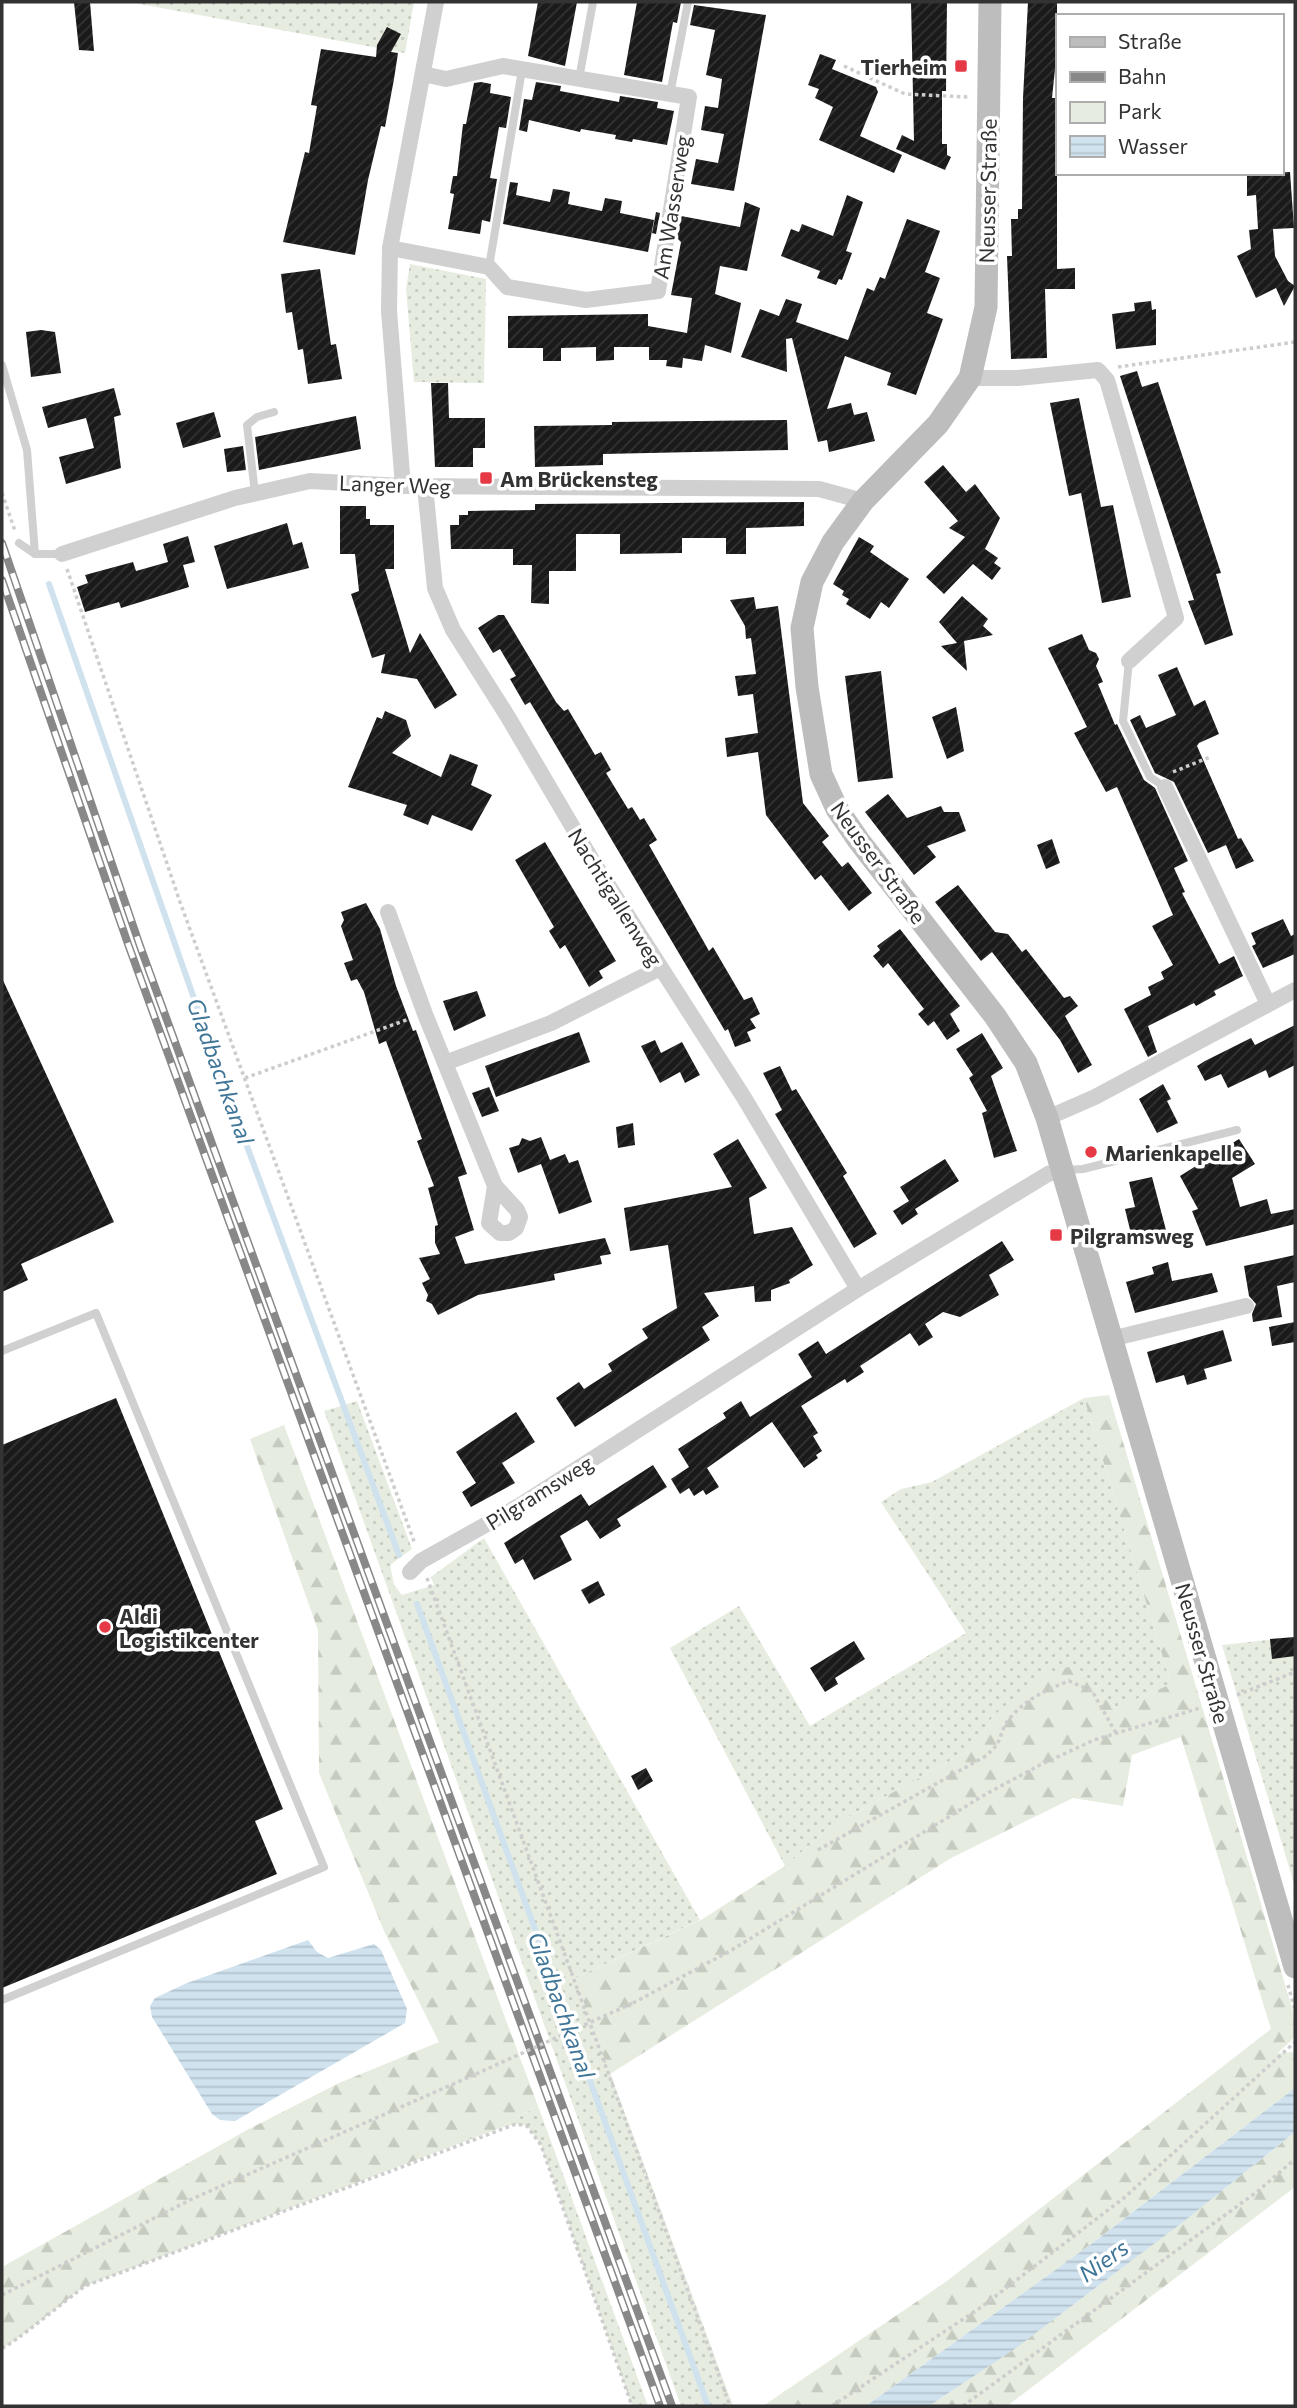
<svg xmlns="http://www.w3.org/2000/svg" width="1297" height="2408" viewBox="0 0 1297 2408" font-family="Commissioner,sans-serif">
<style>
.green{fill:url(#green-dots)}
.forest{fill:url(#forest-firs)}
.water{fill:url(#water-rules)}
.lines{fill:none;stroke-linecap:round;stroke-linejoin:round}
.stream{stroke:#cfe2ee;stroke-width:6}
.building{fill:url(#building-hatch)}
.path{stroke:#cdcdcd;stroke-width:3.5;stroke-dasharray:3.5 3.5;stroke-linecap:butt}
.lane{stroke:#d0d0d0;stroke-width:8}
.street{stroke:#d0d0d0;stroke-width:16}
.secondary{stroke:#bdbdbd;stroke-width:23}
.rail-casing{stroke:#888;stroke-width:8}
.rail{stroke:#fff;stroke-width:5;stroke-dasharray:16;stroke-linecap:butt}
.path-bridge{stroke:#cdcdcd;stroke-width:3.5;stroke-dasharray:3.5 3.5;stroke-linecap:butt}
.poi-dot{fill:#e63946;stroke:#fff;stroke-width:2.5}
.labels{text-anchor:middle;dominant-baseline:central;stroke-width:7;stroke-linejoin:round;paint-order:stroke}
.poi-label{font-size:21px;font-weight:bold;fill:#333;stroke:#fff;text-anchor:start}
.street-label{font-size:21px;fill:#333;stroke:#fff}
.water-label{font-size:23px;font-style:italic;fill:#3f7597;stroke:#fff}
</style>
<defs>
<pattern id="green-dots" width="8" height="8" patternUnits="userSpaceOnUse" patternTransform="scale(1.75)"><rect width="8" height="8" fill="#e6ecdf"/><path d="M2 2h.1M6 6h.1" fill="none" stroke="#c6cbc0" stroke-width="1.8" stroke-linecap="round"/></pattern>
<pattern id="forest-firs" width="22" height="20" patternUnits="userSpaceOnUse" patternTransform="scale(1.75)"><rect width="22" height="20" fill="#e6ecdf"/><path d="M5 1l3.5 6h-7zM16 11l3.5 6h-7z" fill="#c6cbc0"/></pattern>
<pattern id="water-rules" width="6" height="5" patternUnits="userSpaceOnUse" patternTransform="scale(1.75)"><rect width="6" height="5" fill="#cfe2ee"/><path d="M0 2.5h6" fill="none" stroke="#b2c2cd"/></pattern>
<pattern id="building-hatch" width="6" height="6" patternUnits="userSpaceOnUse" patternTransform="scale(1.75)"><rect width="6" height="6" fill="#1a1a1a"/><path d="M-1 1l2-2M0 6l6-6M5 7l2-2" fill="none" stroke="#333"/></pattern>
</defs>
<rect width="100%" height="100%" fill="#fff"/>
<g class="green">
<polygon points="129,2 414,2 405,53"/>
<polygon points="410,264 486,279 484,383 414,382 406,289"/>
<polygon points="1084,1398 1171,1684 1116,1708 1075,1665 993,1716 975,1747 832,1826 785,1866 670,1648 739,1606 810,1726 966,1633 881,1502 901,1489 932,1482"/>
<polygon points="357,1401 412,1549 390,1565 394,1585 402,1595 434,1585 431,1577 484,1538 700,1920 575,1978 733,2406 681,2406 324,1411"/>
<polygon points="1295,1637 1295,1887 1222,1645"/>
<polygon points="538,2106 648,2406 632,2406 541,2145 527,2126 516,2124 500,2128"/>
</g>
<g class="forest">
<polygon points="1109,1395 1295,2018 1295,2037 1278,2053 1295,2052 1295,2088 1090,2245 866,2406 763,2406 947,2281 1271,2029 1181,1737 1132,1755 1123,1806 1073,1798 951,1858 610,2074 575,1978 701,1920 785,1866 832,1826 975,1747 993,1716 1040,1676 1075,1665 1116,1708 1171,1684 1084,1398"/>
<path d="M 284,1425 L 538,2106 L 500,2128 L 85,2286 C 71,2296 11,2346 2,2348 L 2,2267 L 249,2129 L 339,2083 L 439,2042 L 384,1931 L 319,1773 L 318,1630 L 250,1439 Z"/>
<path d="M 1295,2132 L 1295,2187 L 1007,2406 L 929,2406 C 1056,2322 1176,2228 1295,2132 Z"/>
</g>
<g class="water">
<polygon points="308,1940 317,1952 328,1958 374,1944 381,1950 407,2009 405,2023 235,2121 220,2120 212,2114 152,2017 150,2006 155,1998 187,1983"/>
<polygon points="1295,2088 1295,2132 1183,2222 1016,2348 929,2406 866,2406 1090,2245"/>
</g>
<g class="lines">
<g class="stream">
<polyline points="49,584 225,1087 399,1555"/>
<polyline points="417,1604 708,2406"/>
</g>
</g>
<g class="building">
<polygon points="74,2 90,2 94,51 79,50"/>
<polygon points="538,2 577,2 565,66 528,56"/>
<polygon points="637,2 681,2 677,23 673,22 662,82 624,75"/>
<polygon points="911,2 947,2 946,91 942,91 942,144 947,144 947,155 951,157 945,170 896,149 902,135 914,141"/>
<polygon points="1028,2 1057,2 1057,50 1052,98 1057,98 1057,269 1075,268 1075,289 1045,289 1047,358 1011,359 1007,256 1012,256 1011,219 1018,219 1018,209 1022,209 1023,98"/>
<polygon points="694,5 766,15 734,191 691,184 696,159 718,163 724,134 701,130 705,106 718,108 722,79 706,75 715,30 690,25"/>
<polygon points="387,27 401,34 391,52 398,53 394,79 385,127 381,126 368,180 355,255 283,242 305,152 309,153 317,106 311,105 321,49 376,57 377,45"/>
<polygon points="820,54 836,60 832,69 876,87 878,92 860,136 902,155 894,173 819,140 833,107 815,98 819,89 808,85"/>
<polygon points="481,82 491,84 490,93 511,97 506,128 499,127 490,178 497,179 490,222 482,220 480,234 448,229 454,194 450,193 453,176 457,176 463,124 466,124 474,83"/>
<polygon points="536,82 561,86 560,91 619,102 620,96 658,102 657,108 674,111 667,145 633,139 632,142 615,139 616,135 581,129 580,132 529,120 527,132 519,130 524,99 532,100"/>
<polygon points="1290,172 1294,228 1273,229 1275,256 1288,281 1295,286 1284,306 1276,288 1256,298 1237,256 1251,249 1249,230 1258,229 1256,195 1247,196 1247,174"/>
<polygon points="510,182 518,183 516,195 550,202 553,189 561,190 570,192 568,204 602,211 605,198 622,201 620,213 654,220 648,252 503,224"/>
<polygon points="847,195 863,202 846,251 852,253 842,280 839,279 836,285 817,278 820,271 781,256 791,229 799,232 802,224 833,236"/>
<polygon points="745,202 760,208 747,271 720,266 715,294 741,303 731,353 705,345 702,361 683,358 682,368 666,366 667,360 649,360 649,347 614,347 614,360 596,361 596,347 561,348 561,361 543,361 543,348 508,348 508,316 648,314 648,326 687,333 692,298 671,295 681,242 677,238 681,216 740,227"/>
<polygon points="656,212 660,213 656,234 652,233"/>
<polygon points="907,219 940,231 925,272 940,278 927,313 943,319 916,395 887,385 891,373 845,356 827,409 851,403 854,415 867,412 875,441 829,452 827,440 818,442 792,338 786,339 787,372 741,357 760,309 779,316 786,299 802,304 796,322 848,340 867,288 874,291 880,277 885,279"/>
<polygon points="320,269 331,345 336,344 342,379 308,384 303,349 298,350 292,312 286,313 281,274"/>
<polygon points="1151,301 1152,310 1156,309 1156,345 1116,349 1112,314 1135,311 1134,303"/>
<polygon points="41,330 55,332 61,373 31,377 26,332"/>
<polygon points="1137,371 1142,387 1158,382 1221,573 1216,574 1233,635 1205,645 1188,601 1194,600 1120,376"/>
<polygon points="431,383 448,383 449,418 485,418 485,448 473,448 473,467 435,467"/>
<polygon points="114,388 121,415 114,417 121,468 66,484 59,457 94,448 86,418 48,428 42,407"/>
<polygon points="1079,398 1101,507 1113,505 1131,597 1102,603 1081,493 1069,496 1050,403"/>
<polygon points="214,412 221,437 183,448 176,423"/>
<polygon points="356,416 361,449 259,470 255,437"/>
<polygon points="787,420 788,450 603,454 603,465 535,467 534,426 612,425 612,422"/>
<polygon points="243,446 246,470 227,472 224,449"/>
<polygon points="943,465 966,492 975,484 1000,518 985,549 998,558 994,563 1001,568 992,580 973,564 944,594 926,577 965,537 949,528 958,521 924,482"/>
<polygon points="804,502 804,526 746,528 746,554 726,554 726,538 682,538 682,553 620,554 620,534 576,534 576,571 549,571 549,604 531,603 532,565 513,565 513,549 451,549 450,525 459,525 459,515 468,515 468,511 535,510 535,504"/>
<polygon points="340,506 366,506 366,519 370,519 370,525 394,525 394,569 385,569 410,653 420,633 457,695 435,709 417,679 381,673 385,654 372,658 351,594 359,591 355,554 340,554"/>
<polygon points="287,523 293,545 302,542 309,568 227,589 214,546"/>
<polygon points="188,536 195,562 183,565 189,587 121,608 119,602 85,612 77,587 88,583 85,575 133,562 136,571 168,562 163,544"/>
<polygon points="859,537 874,546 870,552 909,579 889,608 881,602 870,619 846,604 849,599 842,595 844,591 833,584"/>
<polygon points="962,596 988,619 983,626 993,635 964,641 967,671 941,646 957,643 939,622"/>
<polygon points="754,597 756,609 778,606 803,803 829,836 822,842 842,867 848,862 872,893 849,911 821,875 815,880 766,815 758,752 727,757 725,738 758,733 753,694 738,696 735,676 756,674 751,638 746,639 745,626 730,600"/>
<polygon points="498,615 504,615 556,702 564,711 568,709 595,755 601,752 611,770 606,773 628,809 632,807 640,820 644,818 657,840 649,845 709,951 713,947 744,1000 752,997 760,1014 750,1019 756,1028 747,1032 751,1041 735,1047 728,1029 725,1031 530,702 525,705 510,679 516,676 500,649 493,653 478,628"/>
<polygon points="1082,634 1089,650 1096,653 1099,659 1096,666 1103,682 1098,684 1115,725 1117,724 1144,780 1155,788 1188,861 1174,868 1185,892 1182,893 1219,964 1234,956 1243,976 1214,991 1216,995 1196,1006 1194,1003 1148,1026 1157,1052 1148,1057 1124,1009 1151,995 1148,987 1164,979 1161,972 1173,965 1152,926 1173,915 1117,787 1106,792 1074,733 1087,727 1048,648"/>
<polygon points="1177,667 1194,706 1205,700 1219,734 1199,743 1197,746 1238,839 1241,838 1254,861 1236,869 1226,845 1208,853 1174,782 1155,773 1130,720 1140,715 1146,728 1176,715 1158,675"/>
<polygon points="881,671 893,778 858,782 845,676"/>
<polygon points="956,707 964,751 947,759 932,717"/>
<polygon points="385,711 406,720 411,736 392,753 441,777 450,754 478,765 471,785 492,795 472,831 432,815 428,825 403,815 407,805 348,787 377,717 382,719"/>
<polygon points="888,794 907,818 941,806 944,812 959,812 966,831 927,846 936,857 914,875 865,812"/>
<polygon points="1052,839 1060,863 1046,869 1037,845"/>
<polygon points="545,842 616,961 599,971 603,978 589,987 565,945 560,949 549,931 554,927 515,860"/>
<polygon points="958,885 995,932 1008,934 1022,952 1026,949 1064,998 1070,996 1078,1006 1065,1016 1092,1065 1078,1073 1060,1040 992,952 981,961 935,902"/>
<polygon points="366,903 380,929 396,986 413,1031 416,1030 467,1174 458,1177 474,1230 455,1237 465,1264 605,1238 611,1254 600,1256 602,1264 554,1274 555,1280 478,1295 438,1315 432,1304 426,1301 428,1295 422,1283 430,1279 419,1258 440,1254 435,1243 435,1226 438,1225 428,1188 434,1186 417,1141 422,1139 386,1041 379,1044 364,992 357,979 351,981 344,963 353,960 341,926 344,920 341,912"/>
<polygon points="1283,919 1291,936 1295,934 1295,954 1263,968 1252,946 1256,944 1251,933"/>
<polygon points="900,929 960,1006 950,1014 960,1031 947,1040 934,1021 928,1026 918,1014 924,1009 888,963 883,968 873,956 880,950 877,946"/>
<polygon points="2,978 114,1222 21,1264 28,1280 2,1292"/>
<polygon points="477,991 486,1016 454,1031 443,1001"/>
<polygon points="1295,1025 1295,1065 1269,1078 1266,1070 1228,1088 1221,1074 1205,1081 1197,1066 1205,1061 1251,1038 1255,1045"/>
<polygon points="579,1032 590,1062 496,1097 485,1066"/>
<polygon points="982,1033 1003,1068 991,1076 1017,1151 994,1158 982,1113 987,1111 969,1078 973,1075 956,1049"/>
<polygon points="655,1040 661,1053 682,1042 700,1075 685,1083 680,1072 660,1083 641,1046"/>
<polygon points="780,1066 792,1091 796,1089 847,1173 843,1176 877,1234 854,1248 775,1114 782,1110 763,1073"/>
<polygon points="1163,1084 1171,1099 1167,1101 1178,1123 1157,1133 1139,1099"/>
<polygon points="489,1087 499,1111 482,1117 472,1093"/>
<polygon points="633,1123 635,1145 618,1148 616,1127"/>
<polygon points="541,1137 550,1160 565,1154 569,1163 578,1160 592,1202 559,1214 541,1164 518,1173 509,1148 519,1145 522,1138 530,1141"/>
<polygon points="738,1139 767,1188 749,1198 754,1234 792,1227 813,1265 789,1280 790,1283 771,1290 771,1301 755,1302 754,1286 704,1293 719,1316 702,1327 710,1340 575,1427 556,1398 579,1382 584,1389 612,1371 608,1364 648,1338 642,1329 677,1308 668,1245 630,1251 624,1208 732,1187 713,1154"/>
<polygon points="1239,1139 1255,1164 1232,1178 1240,1207 1267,1199 1271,1214 1295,1209 1295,1224 1206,1246 1192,1211 1198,1209 1180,1176"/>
<polygon points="945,1159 959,1181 915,1209 918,1214 902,1225 893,1211 909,1201 900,1187"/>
<polygon points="1152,1177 1166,1230 1132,1238 1125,1209 1135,1207 1129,1182"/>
<polygon points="1002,1241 1014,1260 989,1275 999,1295 960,1317 943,1312 925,1324 933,1337 919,1346 910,1333 860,1366 864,1372 847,1383 845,1379 801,1406 818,1433 813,1436 822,1451 816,1455 818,1458 804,1468 772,1422 707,1468 719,1487 706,1495 703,1490 694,1496 689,1488 680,1494 671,1479 689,1467 678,1449 726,1418 723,1413 741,1401 750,1417 812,1377 798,1354 818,1341 826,1354"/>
<polygon points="1295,1255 1295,1282 1277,1286 1282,1317 1253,1322 1252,1314 1256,1304 1249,1296 1244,1266"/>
<polygon points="1168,1262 1172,1281 1212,1273 1218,1292 1135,1313 1126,1282 1154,1274 1152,1267"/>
<polygon points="1295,1322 1295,1342 1272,1346 1269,1327"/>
<polygon points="1223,1330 1232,1361 1204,1369 1207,1379 1187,1385 1184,1375 1156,1383 1147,1352"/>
<polygon points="116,1398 283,1809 255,1821 277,1874 2,1988 2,1445"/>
<polygon points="516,1412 535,1442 502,1463 515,1483 471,1507 462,1492 476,1483 456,1452"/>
<polygon points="653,1465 667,1487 617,1519 621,1526 600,1539 587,1520 560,1536 572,1560 534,1580 523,1559 515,1564 504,1543 581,1494 589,1506"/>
<polygon points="598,1581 605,1595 589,1604 581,1590"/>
<polygon points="1295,1637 1295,1656 1272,1659 1270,1639"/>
<polygon points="854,1641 865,1659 835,1678 838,1684 825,1692 810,1668"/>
<polygon points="646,1768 653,1781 638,1790 631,1776"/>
</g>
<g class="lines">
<g class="path">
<polyline points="361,2 367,5"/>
<polyline points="844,66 905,94 968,97"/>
<polyline points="1118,367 1295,342"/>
<polyline points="2,493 15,531"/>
<polyline points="67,569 180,902 415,1544"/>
<polyline points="1173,772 1210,757"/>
<polyline points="245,1078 409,1019"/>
<polyline points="427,1578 730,2406"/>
<polyline points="1237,1695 1295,1672"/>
<path d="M 818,1850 L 984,1757 C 1006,1741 997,1732 1011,1717 C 1026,1699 1048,1689 1069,1681 L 1092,1691 L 1116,1733"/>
<polyline points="1288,1985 1295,2010"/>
<polyline points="633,2003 730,1951 986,1794 1040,1765 1094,1740 1200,1708"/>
<polyline points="2,2295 192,2199 476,2074"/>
<path d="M 2,2348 C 11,2346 71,2296 85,2286 L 516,2124 L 527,2126 L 541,2145 L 632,2406"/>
<polyline points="832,2406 980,2308 1125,2197 1295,2042"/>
<polyline points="963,2406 1258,2191 1295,2159"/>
</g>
<g class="lane">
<polyline points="579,79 593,2"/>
<polyline points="670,94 688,2"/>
<polyline points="489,267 522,70"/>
<polyline points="2,365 27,450 35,554"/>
<polyline points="255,493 247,425 257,417 274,412"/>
<polyline points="19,543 35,554 62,554"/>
<polyline points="1129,661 1123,721 1150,777 1165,787"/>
<polyline points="1064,1170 1083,1169 1237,1130"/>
<polyline points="2,1351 96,1313 324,1867 2,2000"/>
</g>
<g class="street">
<polyline points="390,248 489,267 507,287 586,300 658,291 689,97 503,66 446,79 423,74"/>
<polyline points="970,378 1018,378 1098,370 1107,380 1176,618 1129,661"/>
<polyline points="403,486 389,311 390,248 436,2"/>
<polyline points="425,486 435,588 453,630 508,717 592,860 743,1096 858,1289"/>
<polyline points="62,554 235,498 310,481 403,486 819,489 863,501"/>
<polyline points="1165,787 1268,1004"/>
<polyline points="388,912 425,1014 495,1186 517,1210 520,1217 516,1228 509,1233 500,1233 489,1223 495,1186"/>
<polyline points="445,1063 551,1023 660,968"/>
<polyline points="1047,1118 1095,1097 1295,990"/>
<polyline points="1111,1339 1246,1306"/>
<polyline points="410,1572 421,1561 519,1506 858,1289 1048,1174 1061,1170"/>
</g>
<polyline class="secondary" points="990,2 986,307 970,378 938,424 863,501 833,542 812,582 802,628 807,687 821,774 837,809 859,841 995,1016 1026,1063 1047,1118 1295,1967"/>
<defs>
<g id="rail">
<polyline points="2,543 140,946 672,2406"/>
<polyline points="2,580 128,944 660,2406"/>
</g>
</defs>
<use href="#rail" class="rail-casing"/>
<use href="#rail" class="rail"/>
<polyline class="path-bridge" points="476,2074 633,2003"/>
</g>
<g class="poi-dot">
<rect x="954" y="59" width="14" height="14" rx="3.5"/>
<rect x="479" y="471" width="14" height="14" rx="3.5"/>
<circle cx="1091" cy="1152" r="7"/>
<rect x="1049" y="1228" width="14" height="14" rx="3.5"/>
<circle cx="105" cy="1627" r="7"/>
</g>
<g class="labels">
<g class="poi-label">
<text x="947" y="66" text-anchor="end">Tierheim</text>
<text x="500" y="478">Am Brückensteg</text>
<text x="1105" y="1152">Marienkapelle</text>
<text x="1070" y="1235">Pilgramsweg</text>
<text x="119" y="1615">Aldi<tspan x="119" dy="24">Logistikcenter</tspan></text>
</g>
<g class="street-label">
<text transform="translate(987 191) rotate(-89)">Neusser Straße</text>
<text transform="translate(671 207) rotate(-81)">Am Wasserweg</text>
<text transform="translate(395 484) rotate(2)">Langer Weg</text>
<text transform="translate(879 862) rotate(54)">Neusser Straße</text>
<text transform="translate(616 897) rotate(58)">Nachtigallenweg</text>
<text transform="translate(539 1492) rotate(-32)">Pilgramsweg</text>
<text transform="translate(1203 1653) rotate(74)">Neusser Straße</text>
</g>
<g class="water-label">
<text transform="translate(221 1071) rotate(70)">Gladbachkanal</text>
<text transform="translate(562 2005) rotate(70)">Gladbachkanal</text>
<text transform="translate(1103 2260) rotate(-36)">Niers</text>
</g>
</g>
<rect width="1297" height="2408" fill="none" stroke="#333333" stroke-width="7"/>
<rect x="1056" y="14" width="228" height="161" fill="#ffffff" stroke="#adadad" stroke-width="2"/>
<rect x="1070" y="37" width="35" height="10" fill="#bdbdbd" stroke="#adadad" stroke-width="2"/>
<text x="1118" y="49" font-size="21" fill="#333333">Straße</text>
<rect x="1070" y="72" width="35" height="10" fill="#888888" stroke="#adadad" stroke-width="2"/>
<text x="1118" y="84" font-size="21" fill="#333333">Bahn</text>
<rect x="1070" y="102" width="35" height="21" fill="#e6ecdf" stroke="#adadad" stroke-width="2"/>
<text x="1118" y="119" font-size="21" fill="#333333">Park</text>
<rect x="1070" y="136" width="35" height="21" fill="url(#water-rules)" stroke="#adadad" stroke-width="2"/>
<text x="1118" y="154" font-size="21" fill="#333333">Wasser</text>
</svg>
